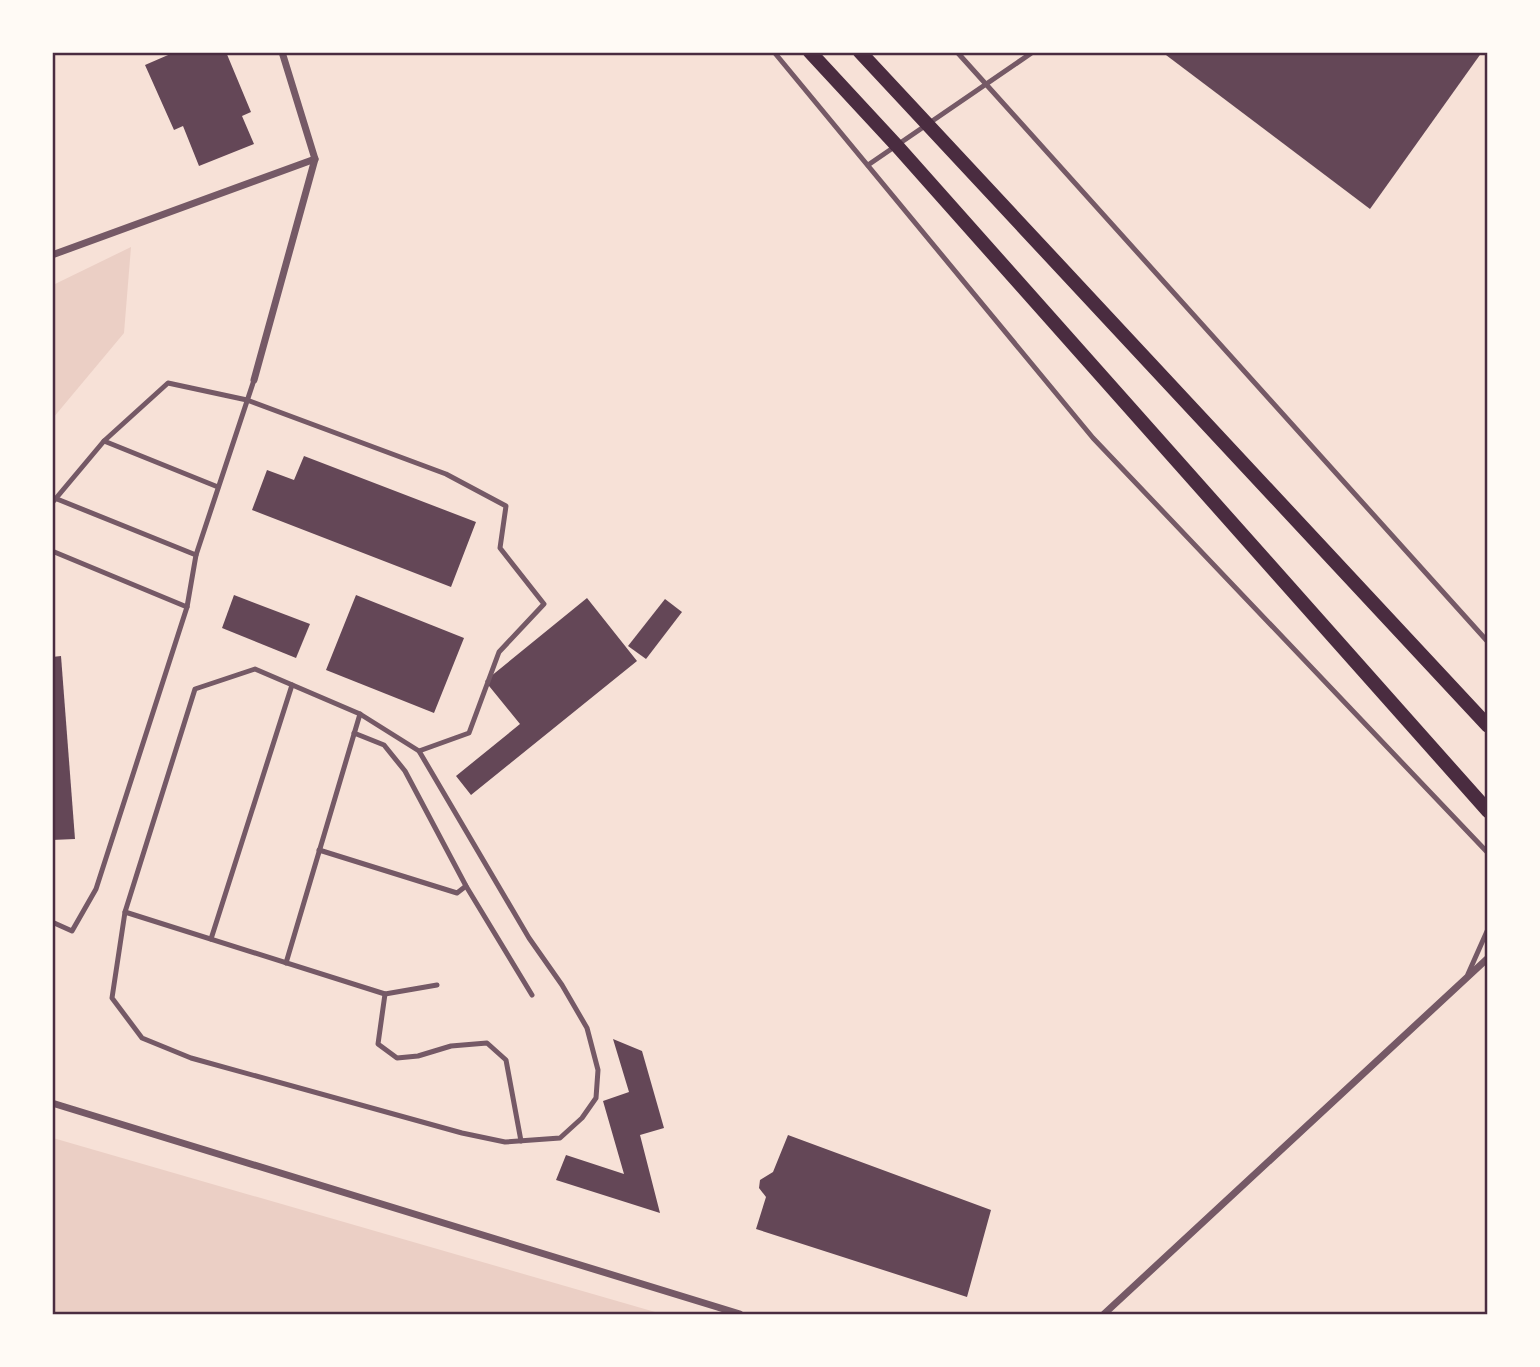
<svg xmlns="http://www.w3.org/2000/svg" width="1540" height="1367" viewBox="0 0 1540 1367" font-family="'Noto Sans',sans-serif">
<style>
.green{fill:#ebcfc5}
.building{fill:#644757}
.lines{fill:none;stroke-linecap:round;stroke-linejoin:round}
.service{stroke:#755966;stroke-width:5}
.minor{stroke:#755966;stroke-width:7}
.secondary{stroke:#4a2c40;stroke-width:14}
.neatline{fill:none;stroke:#4a2c40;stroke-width:2.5}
</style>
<rect width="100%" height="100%" fill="#f7e1d7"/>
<g class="green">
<polygon points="131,247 124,333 53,418 53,285"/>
<polygon points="53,1138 662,1314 53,1314"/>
</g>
<g class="building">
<polygon points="175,52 226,52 251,112 242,116 254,144 199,166 183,126 174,130 145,65"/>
<polygon points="1162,52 1482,52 1370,209"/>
<polygon points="304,456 476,522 451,587 252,510 267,470 294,480"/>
<polygon points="234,595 310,624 296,658 222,628"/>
<polygon points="356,595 464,638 434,713 326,670"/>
<polygon points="587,598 637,661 471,795 456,776 520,724 485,681"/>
<polygon points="665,599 682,612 646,659 628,646"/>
<polygon points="61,656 75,839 52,840 52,657"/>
<polygon points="613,1039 642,1051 664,1128 640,1135 660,1213 556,1180 566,1155 624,1174 603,1101 629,1092"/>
<polygon points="788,1135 991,1210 967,1297 756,1229 766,1197 759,1188 760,1180 773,1172"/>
</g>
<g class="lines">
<g class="service">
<polyline points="774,52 1093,438 1488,853"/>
<polyline points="957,52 1488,642"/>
<polyline points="868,165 1033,52"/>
<polyline points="104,441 218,487"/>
<polyline points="57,499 196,555"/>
<polyline points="52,503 104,441 168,383 247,400 446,474 506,506 500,548 544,604 499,652 469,733 419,751"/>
<polyline points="52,551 187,607"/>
<polygon points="255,669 360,714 419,751 529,938 562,985 587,1028 598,1070 596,1098 582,1118 560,1138 505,1142 462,1133 191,1058 142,1038 112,998 125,912 195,689"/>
<polyline points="354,733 384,745 405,771 466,886 532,995"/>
<polyline points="319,850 457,893 466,886"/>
<polyline points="125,912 385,994 437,985"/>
<polyline points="52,922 72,931 96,889 187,607 196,555 254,380"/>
<polyline points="211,939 292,685"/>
<polyline points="286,963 360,714"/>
<polyline points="1468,974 1488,929"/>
<polyline points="385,994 378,1044 397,1058 418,1056 451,1046 487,1043 506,1060 521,1141"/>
</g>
<g class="minor">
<polyline points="52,255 315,159"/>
<polyline points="254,380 315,159 282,52"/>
<polyline points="52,1103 740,1314"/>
<polyline points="1104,1314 1488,958"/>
</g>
<g class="secondary">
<polyline points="810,52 898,147 1488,811"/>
<polyline points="860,52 1488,726"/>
</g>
</g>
<rect width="1540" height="1367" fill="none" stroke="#fffaf5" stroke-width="108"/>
<rect x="54" y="54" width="1432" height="1259" class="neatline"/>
</svg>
